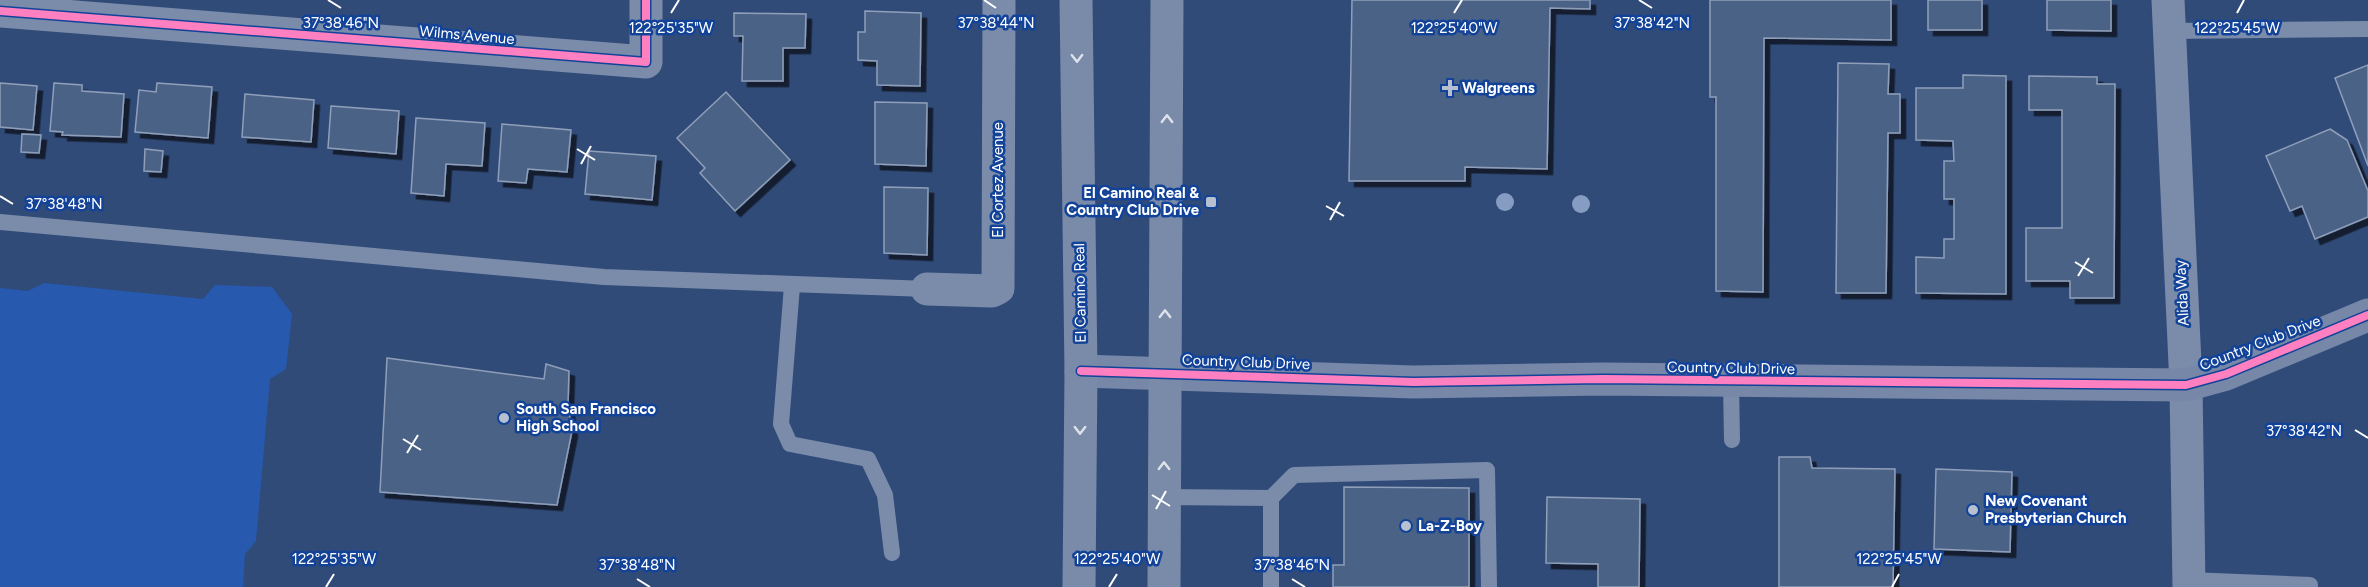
<svg xmlns="http://www.w3.org/2000/svg" width="2368" height="587" viewBox="0 0 2368 587" font-family="Figtree,sans-serif">
<style>
.green{fill:#2759ae}
.building{fill:#4c6287;stroke:#8f9fb9;stroke-width:1.5;filter:url(#shadow)}
.lines{fill:none;stroke-linecap:round;stroke-linejoin:round}
.lane{stroke:#7b8cab;stroke-width:16}
.street{stroke:#7b8cab;stroke-width:33}
.secondary{stroke:#7687a8;stroke-width:33}
.primary{stroke:#798ba9;stroke-width:33}
.cycleway-casing{stroke:#124398;stroke-width:11}
.cycleway{stroke:#ff80c0;stroke-width:8}
.tree{fill:#869cc2}
.oneway{stroke:#dee2ea}
.ticks{fill:none;stroke:#fff;stroke-width:2}
.poi-dot{fill:#b7c0d0;stroke:#124398;stroke-width:2}
.labels{text-anchor:middle;dominant-baseline:central;stroke-width:5;stroke-linejoin:round;paint-order:stroke}
.street-label{font-size:15px;fill:#fff;stroke:#124398}
.poi-label{font-size:15px;font-weight:bold;fill:#fff;stroke:#124398;text-anchor:start}
.ticks-label{font-size:15px;text-anchor:middle;fill:#fff;stroke:#124398;stroke-width:5;stroke-linejoin:round;paint-order:stroke}
</style>
<defs>
<filter id="shadow"><feDropShadow dx="5.5" dy="5.5" stdDeviation="0" flood-color="#0009"/></filter>
</defs>
<rect width="100%" height="100%" fill="#314b79"/>
<polygon class="green" points="44,283 203,299 215,285 272,287 292,314 286,369 270,379 256,541 245,554 243,587 0,587 0,288 28,291"/>
<g class="building">
<polygon points="1352,0 1590,0 1590,9 1550,8 1547,169 1465,167 1465,181 1349,181"/>
<polygon points="1710,0 1891,0 1891,40 1764,38 1763,292 1716,291 1716,97 1710,97"/>
<rect x="1928" y="0" width="54" height="30"/>
<polygon points="2047,0 2111,0 2111,31 2047,30"/>
<polygon points="865,11 921,13 920,86 877,85 877,61 858,60 858,32 865,32"/>
<polygon points="734,13 806,14 805,48 783,48 783,81 742,81 743,36 734,36"/>
<polygon points="1838,63 1889,64 1888,94 1900,94 1900,133 1888,133 1886,293 1836,293"/>
<polygon points="2368,65 2368,166 2335,78"/>
<polygon points="1963,75 2006,76 2006,294 1916,293 1916,257 1944,258 1944,239 1954,239 1954,199 1944,199 1944,161 1954,161 1953,141 1916,140 1916,88 1963,88"/>
<polygon points="2029,76 2097,77 2097,84 2115,84 2114,298 2070,298 2070,281 2026,281 2026,228 2062,228 2062,110 2029,110"/>
<polygon points="0,83 37,86 33,130 0,127"/>
<polygon points="54,83 82,85 82,91 124,94 121,137 62,135 63,132 50,131"/>
<polygon points="157,83 212,87 208,138 135,132 139,90 156,92"/>
<polygon points="726,92 790,160 735,211 700,173 705,168 677,138"/>
<polygon points="245,94 314,100 311,142 242,137"/>
<polygon points="875,102 927,103 926,166 875,164"/>
<polygon points="331,106 399,111 396,154 328,148"/>
<polygon points="416,118 485,123 482,166 446,164 444,196 411,193"/>
<polygon points="502,124 571,130 567,172 528,169 526,183 498,181"/>
<polygon points="2330,129 2347,140 2368,191 2368,217 2315,239 2302,206 2290,211 2266,156"/>
<polygon points="22,134 41,135 39,153 21,152"/>
<polygon points="145,149 163,151 161,172 144,171"/>
<polygon points="589,151 656,156 652,200 585,194"/>
<polygon points="884,187 928,188 927,255 884,253"/>
<polygon points="387,358 544,379 546,364 569,371 568,404 572,431 557,505 380,492"/>
<polygon points="1779,457 1810,457 1812,468 1895,469 1893,587 1779,587"/>
<polygon points="1936,469 2012,472 2010,552 1934,549"/>
<polygon points="1344,487 1469,488 1469,587 1333,587 1333,565 1344,565"/>
<polygon points="1547,497 1640,499 1639,587 1598,587 1598,564 1546,563"/>
</g>
<g class="lines">
<g class="lane">
<polyline points="2169,31 2368,29"/>
<polyline points="0,222 604,277 927,289"/>
<polyline points="792,286 781,424 790,444 868,459 885,495 892,553"/>
<polyline points="1731,382 1732,440"/>
<polyline points="1164,497 1271,498 1271,587"/>
<polyline points="1271,498 1294,475 1487,470 1489,587"/>
<polyline points="2189,580 2310,585"/>
</g>
<g class="street">
<polyline points="2168,0 2186,385 2189,587"/>
<polyline points="0,11 646,62 646,0"/>
<polyline points="927,289 992,291 998,288 999,0"/>
</g>
<polyline class="secondary" points="1081,371 1413,382 1603,379 2186,385 2226,374 2368,315"/>
<g class="primary">
<polyline points="1076,0 1081,371 1079,587"/>
<polyline points="1164,587 1167,0"/>
</g>
<defs>
<g id="cycleway">
<polyline points="0,11 646,62 646,0"/>
<polyline points="1081,371 1413,382 1603,379 2186,385 2226,374 2368,315"/>
</g>
</defs>
<use href="#cycleway" class="cycleway-casing"/>
<use href="#cycleway" class="cycleway"/>
</g>
<g class="tree">
<circle cx="1505" cy="202" r="9"/>
<circle cx="1581" cy="204" r="9"/>
</g>
<defs><path id="oneway-chevron" d="M-2-3.5L2.5 0L-2 3.5" fill="none" stroke-width="1.6" stroke-linecap="round" stroke-linejoin="round" transform="scale(1.5)"/></defs>
<g class="oneway">
<use href="#oneway-chevron" transform="translate(1077 58) rotate(89)"/>
<use href="#oneway-chevron" transform="translate(1167 119) rotate(-90)"/>
<use href="#oneway-chevron" transform="translate(1165 314) rotate(-90)"/>
<use href="#oneway-chevron" transform="translate(1080 430) rotate(90)"/>
<use href="#oneway-chevron" transform="translate(1164 466) rotate(-90)"/>
</g>
<path class="ticks" d="M 328,0 L 341,8M 984,0 L 996,8M 1639,0 L 1652,8M 671,13 L 679,0M 1454,13 L 1462,0M 2237,13 L 2244,0M 577,149 L 595,160M 581,164 L 591,146M 0,196 L 13,204M 1326,206 L 1344,216M 1330,220 L 1340,202M 2075,262 L 2093,273M 2078,276 L 2089,258M 2355,430 L 2368,438M 403,439 L 421,450M 407,453 L 418,435M 1152,495 L 1170,506M 1156,509 L 1166,491M 637,579 L 650,587M 1292,579 L 1305,587M 326,587 L 334,574M 1109,587 L 1117,574M 1892,587 L 1899,574"/>
<g class="poi-dot">
<path d="M1447 79h6v6h6v6h-6v6h-6v-6h-6v-6h6z"/>
<rect x="1205" y="196" width="12" height="12" rx="3"/>
<circle cx="504" cy="418" r="6"/>
<circle cx="1973" cy="510" r="6"/>
<circle cx="1406" cy="526" r="6"/>
</g>
<g class="labels">
<g class="street-label">
<text transform="translate(467 35) rotate(5)">Wilms Avenue</text>
<text transform="translate(998 180) rotate(-90)">El Cortez Avenue</text>
<text transform="translate(1080 293) rotate(-91)">El Camino Real</text>
<text transform="translate(2182 293) rotate(-93)">Alida Way</text>
<text transform="translate(2260 343) rotate(-21)">Country Club Drive</text>
<text transform="translate(1246 362) rotate(2)">Country Club Drive</text>
<text transform="translate(1731 368) rotate(1)">Country Club Drive</text>
</g>
<g class="poi-label">
<text x="1462" y="88">Walgreens</text>
<text x="1199" y="193" text-anchor="end">El Camino Real &amp;<tspan x="1199" dy="17">Country Club Drive</tspan></text>
<text x="516" y="409">South San Francisco<tspan x="516" dy="17">High School</tspan></text>
<text x="1985" y="501">New Covenant<tspan x="1985" dy="17">Presbyterian Church</tspan></text>
<text x="1418" y="526">La-Z-Boy</text>
</g>
</g>
<g class="ticks-label">
<text x="1652" y="28">37°38'42"N</text>
<text x="341" y="28">37°38'46"N</text>
<text x="996" y="28">37°38'44"N</text>
<text x="671" y="33">122°25'35"W</text>
<text x="2237" y="33">122°25'45"W</text>
<text x="1454" y="33">122°25'40"W</text>
<text x="64" y="209">37°38'48"N</text>
<text x="2304" y="436">37°38'42"N</text>
<text x="334" y="564">122°25'35"W</text>
<text x="1117" y="564">122°25'40"W</text>
<text x="1899" y="564">122°25'45"W</text>
<text x="637" y="570">37°38'48"N</text>
<text x="1292" y="570">37°38'46"N</text>
</g>
</svg>
